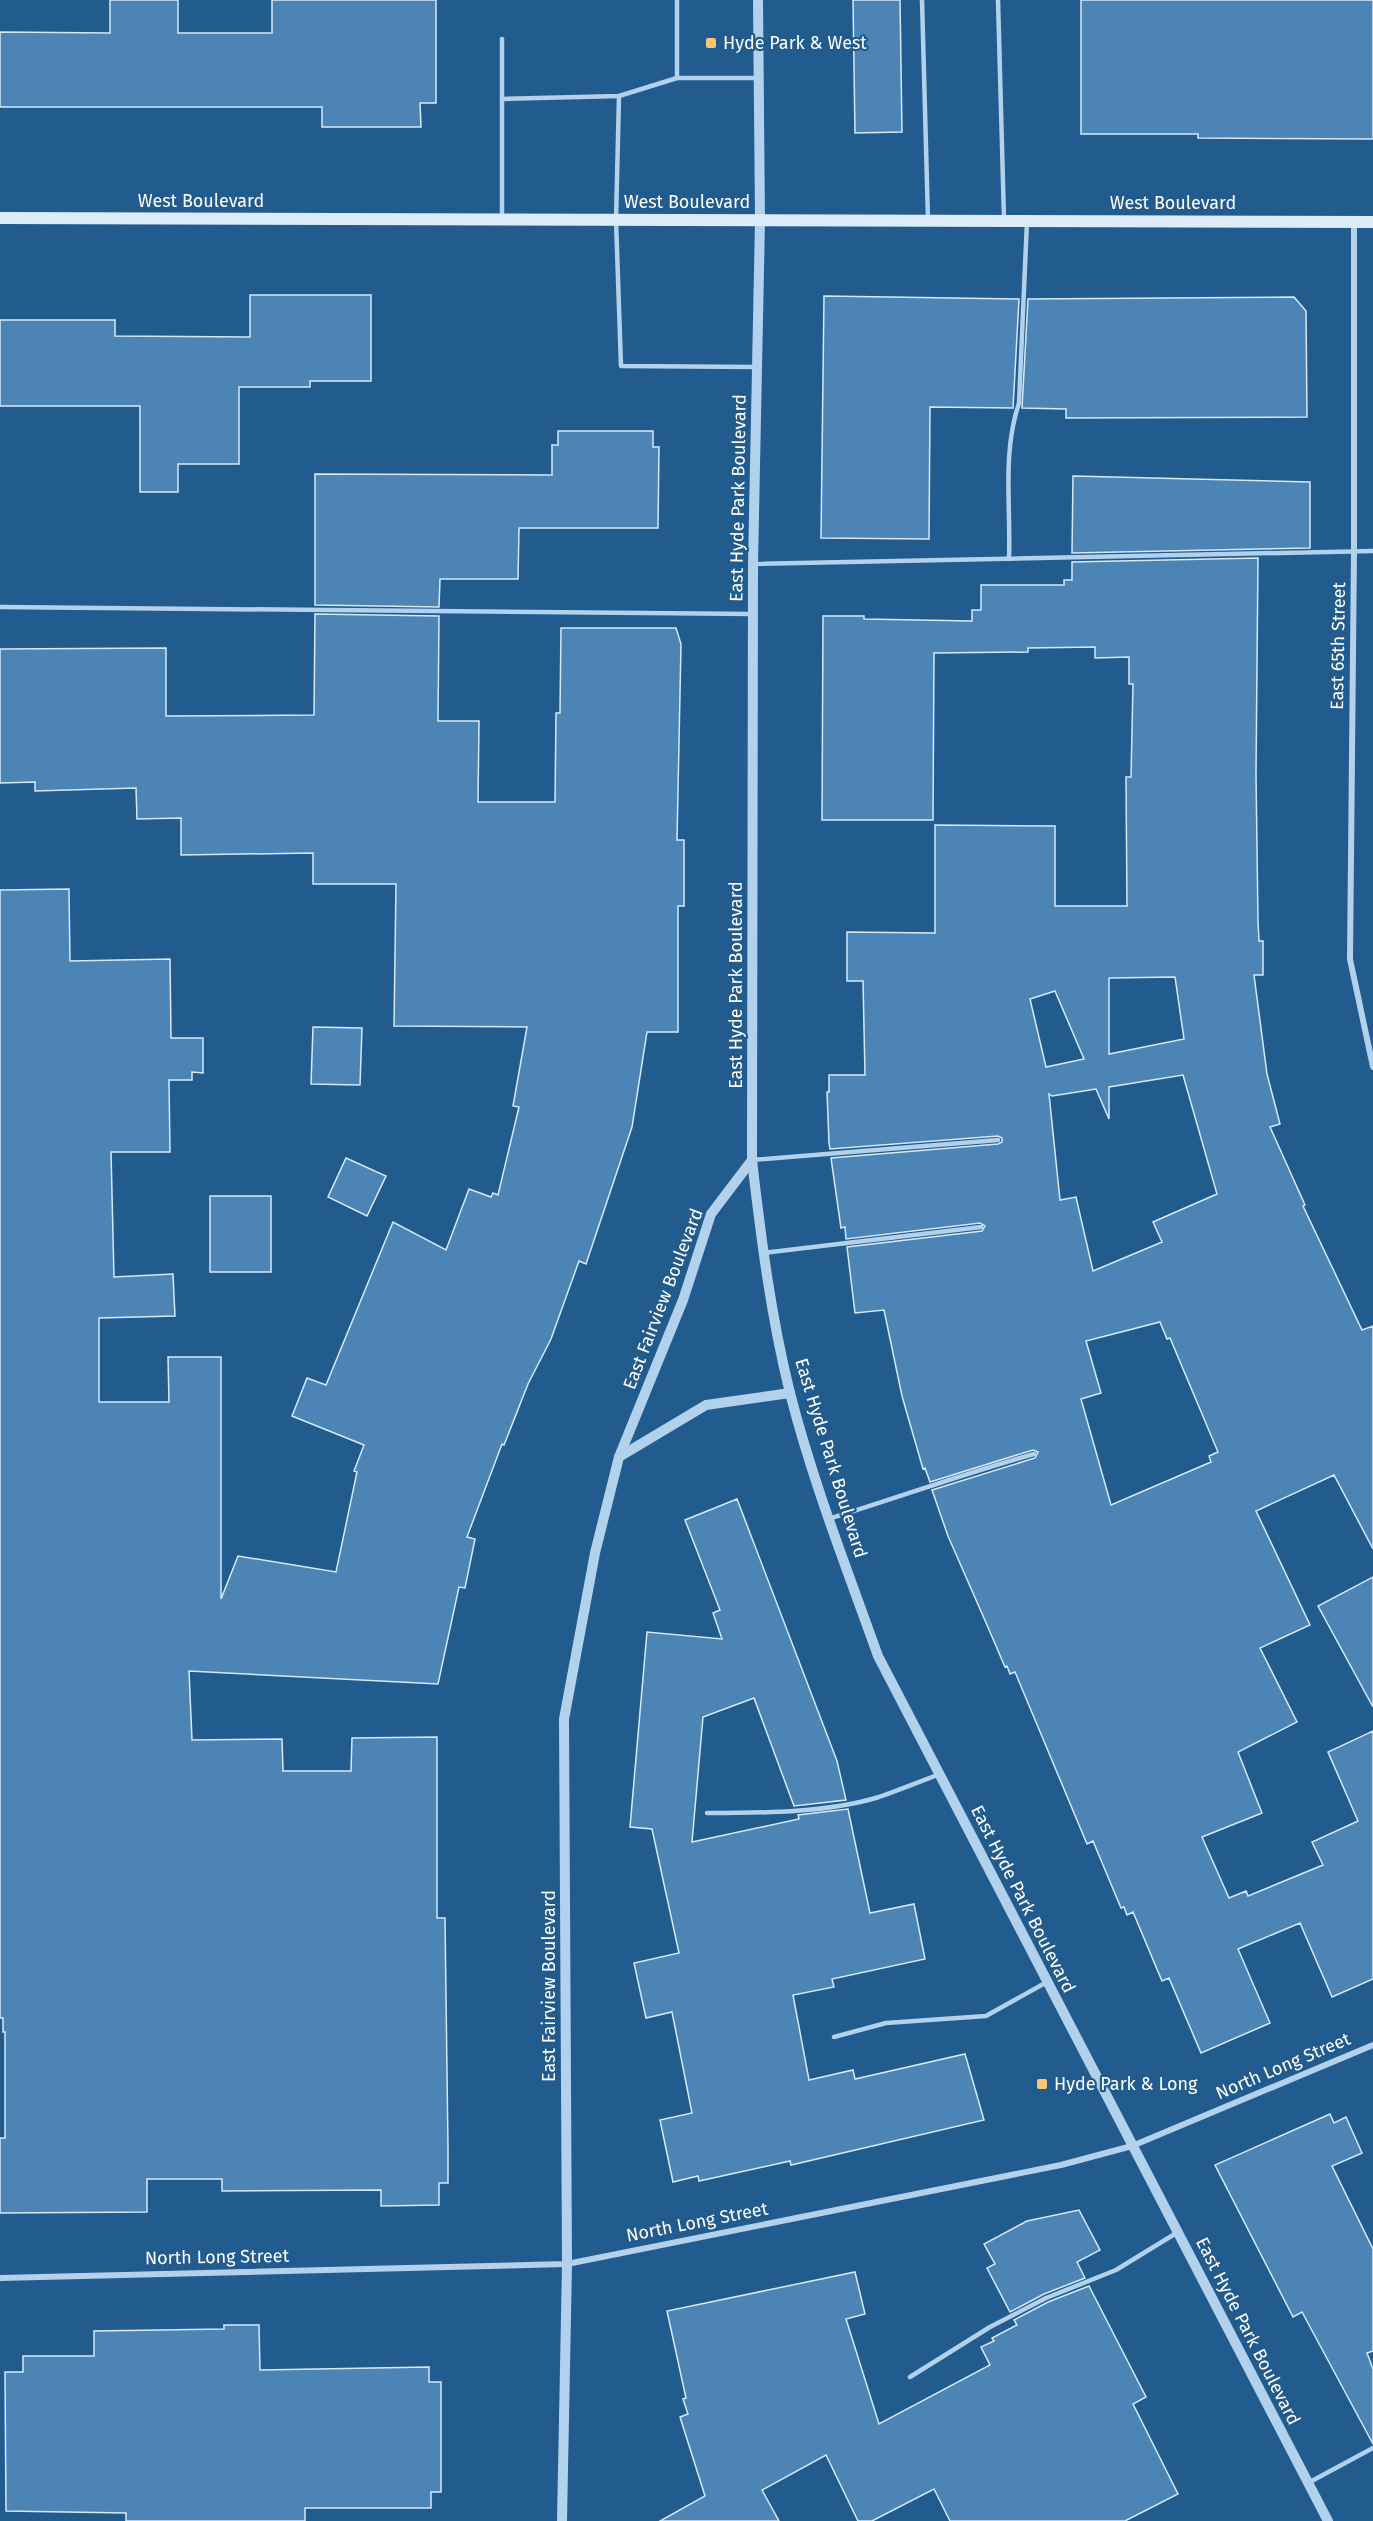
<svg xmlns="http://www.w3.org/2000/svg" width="1373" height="2521" viewBox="0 0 1373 2521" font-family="'Fira Sans',sans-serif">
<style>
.building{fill:#4b84b5;stroke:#d7e9f9;stroke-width:1.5;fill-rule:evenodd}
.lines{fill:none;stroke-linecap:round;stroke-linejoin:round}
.service{stroke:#b2d1ec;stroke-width:4.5}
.minor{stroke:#b2d1ec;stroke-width:6}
.tertiary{stroke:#b2d1ec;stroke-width:10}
.secondary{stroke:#ddecf9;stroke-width:12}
.poi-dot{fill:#f8c674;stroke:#225b8e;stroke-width:2}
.labels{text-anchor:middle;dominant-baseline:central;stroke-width:4.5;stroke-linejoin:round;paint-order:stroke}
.poi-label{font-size:18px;fill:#fff;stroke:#225b8e;text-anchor:start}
.street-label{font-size:18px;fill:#fff;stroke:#225b8e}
</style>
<rect width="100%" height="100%" fill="#225b8e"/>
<g class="building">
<polygon points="110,0 178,0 178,33 272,33 272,0 436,0 436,103 420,103 421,127 322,127 322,107 0,107 0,32 110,33"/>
<polygon points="853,0 900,0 902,132 855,133"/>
<polygon points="1081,0 1373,0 1373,139 1198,138 1198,134 1081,134"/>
<polygon points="250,295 371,295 371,381 310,381 310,387 239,387 239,464 178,464 178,492 140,492 140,406 0,406 0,320 115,320 115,336 250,337"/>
<polygon points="824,296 1019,299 1013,408 930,407 929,539 821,538"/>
<polygon points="1294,297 1306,311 1307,417 1066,418 1066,409 1022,408 1028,299"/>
<polygon points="558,431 653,431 653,447 659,447 658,528 519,528 518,579 440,579 439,607 315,605 315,474 552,475 552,445 558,445"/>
<polygon points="1073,476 1310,482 1310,548 1072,553"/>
<path d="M 1258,558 L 1256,774 L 1258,921 L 1259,941 L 1263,941 L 1263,975 L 1254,975 L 1267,1074 L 1280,1124 L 1270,1127 L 1305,1205 L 1303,1206 L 1362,1330 L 1373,1326 L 1373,1549 L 1334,1475 L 1256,1511 L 1310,1625 L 1260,1648 L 1297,1722 L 1238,1752 L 1262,1813 L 1202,1837 L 1229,1898 L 1246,1891 L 1248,1896 L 1323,1865 L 1312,1842 L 1358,1821 L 1328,1752 L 1373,1731 L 1373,1979 L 1332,1997 L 1300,1923 L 1238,1949 L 1270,2023 L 1201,2053 L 1169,1978 L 1162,1981 L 1133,1912 L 1127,1915 L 1124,1907 L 1121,1908 L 1093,1841 L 1087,1844 L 1015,1672 L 1010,1674 L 1007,1666 L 1005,1667 L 987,1625 L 948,1536 L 932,1490 L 1035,1458 L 1038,1452 L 1033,1450 L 930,1482 L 925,1468 L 923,1469 L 902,1396 L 884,1310 L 855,1313 L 847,1247 L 982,1231 L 985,1226 L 980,1223 L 846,1239 L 845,1227 L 841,1228 L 831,1158 L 998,1144 L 1002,1142 L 1002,1138 L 998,1136 L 830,1149 L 829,1143 L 827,1092 L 829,1092 L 829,1075 L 865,1075 L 863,981 L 847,981 L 847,932 L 935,933 L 935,825 L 1055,826 L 1055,906 L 1127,906 L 1126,777 L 1131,777 L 1133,684 L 1129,684 L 1129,657 L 1095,658 L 1095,647 L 1028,648 L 1028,652 L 934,653 L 933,820 L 822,820 L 823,616 L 864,616 L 864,619 L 972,621 L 972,610 L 981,610 L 981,585 L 1064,585 L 1064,580 L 1072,580 L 1072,562 ZM 1175,977 L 1184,1039 L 1109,1054 L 1109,978 ZM 1055,991 L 1084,1059 L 1046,1067 L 1030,999 ZM 1183,1075 L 1217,1194 L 1153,1222 L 1162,1242 L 1093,1271 L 1076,1197 L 1060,1200 L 1049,1094 L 1052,1096 L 1096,1089 L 1109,1119 L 1109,1087 ZM 1160,1322 L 1167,1339 L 1170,1338 L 1218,1452 L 1209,1456 L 1211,1462 L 1111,1505 L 1081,1399 L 1101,1393 L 1086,1341 Z"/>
<polygon points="315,614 439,616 438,721 479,721 478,802 555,802 556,713 560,713 561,628 676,628 681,644 677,840 684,840 684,906 678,906 678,1032 647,1032 632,1127 586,1264 579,1261 551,1339 528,1384 504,1445 502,1444 467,1537 475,1539 465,1588 459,1587 438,1684 189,1671 192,1740 282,1739 283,1771 351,1771 352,1738 437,1737 437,1918 445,1918 448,2148 448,2183 439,2183 439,2205 381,2206 381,2190 222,2191 222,2179 147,2179 147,2212 0,2213 0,2138 5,2138 5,2032 3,2032 3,2018 0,2018 0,890 69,889 70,961 170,959 171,1038 203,1038 203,1073 192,1072 192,1080 169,1080 170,1152 111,1152 114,1277 173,1274 175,1316 99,1318 99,1402 169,1402 168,1357 221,1357 221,1599 238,1556 336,1572 357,1472 354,1471 364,1445 292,1416 307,1378 326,1385 393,1222 446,1250 469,1189 491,1197 493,1193 498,1195 519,1107 513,1106 527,1027 394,1026 396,884 313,884 313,853 181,855 181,818 137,819 136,788 35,791 35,782 0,783 0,649 166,648 166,716 314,715"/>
<polygon points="313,1027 362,1028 360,1085 311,1084"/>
<polygon points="346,1158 386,1176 367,1216 328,1197"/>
<rect x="210" y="1196" width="61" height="76"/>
<polygon points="737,1499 837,1761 846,1800 794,1806 754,1698 703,1717 692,1842 799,1819 798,1815 848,1809 870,1913 914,1904 925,1959 832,1979 834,1987 793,1995 809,2080 853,2070 855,2079 965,2054 984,2120 791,2165 790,2161 699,2181 698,2176 673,2182 660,2120 692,2113 672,2012 646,2018 634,1963 679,1953 652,1829 630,1827 647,1632 722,1639 713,1613 720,1610 685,1520"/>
<polygon points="1373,1577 1373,1707 1318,1606"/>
<polygon points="1330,2114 1334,2123 1346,2117 1362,2153 1332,2166 1373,2249 1373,2351 1367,2353 1373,2369 1373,2444 1302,2312 1293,2317 1215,2165"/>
<polygon points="1079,2210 1100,2250 1077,2262 1085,2278 1044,2294 1010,2312 987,2268 995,2264 984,2244 1027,2221"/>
<polygon points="855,2272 865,2314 846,2319 879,2424 990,2365 981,2347 994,2341 992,2338 1017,2325 1014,2320 1048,2302 1089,2286 1146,2397 1133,2404 1178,2494 1125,2521 950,2521 934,2489 872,2521 858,2521 826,2455 762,2490 779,2521 660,2521 705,2496 680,2417 688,2414 683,2399 686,2398 667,2311"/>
<polygon points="224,2325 259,2325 260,2370 429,2367 429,2382 441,2382 441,2492 431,2492 431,2508 305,2508 305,2521 126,2521 126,2513 6,2511 5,2372 23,2372 23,2356 94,2356 94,2331 224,2329"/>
</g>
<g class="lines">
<g class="service">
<polyline points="922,0 928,220"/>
<polyline points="998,0 1004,219"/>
<polyline points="502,39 502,219"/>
<polyline points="677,78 759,78"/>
<polyline points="619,96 616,220 621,366 757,367"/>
<polyline points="502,99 619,96 677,78 677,0"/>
<path d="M 1009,559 C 1011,506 1002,454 1019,403 L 1027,221"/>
<polyline points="753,564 1373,551"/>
<polyline points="0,607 753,614"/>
<polyline points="752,1160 998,1140"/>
<polyline points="763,1253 981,1227"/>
<path d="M 828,1519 C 897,1498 965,1473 1034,1454"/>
<path d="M 707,1813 C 761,1813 827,1813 879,1797 C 899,1790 919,1782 940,1774"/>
<polyline points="834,2037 886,2023 986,2016 1047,1982"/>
<polyline points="910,2377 990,2327 1046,2298 1116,2270 1178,2232"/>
<polyline points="1308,2483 1373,2448"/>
</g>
<g class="minor">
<polyline points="1354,222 1354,551 1350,959 1373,1067"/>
<polyline points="0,2278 567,2264 1061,2165 1132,2146 1373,2045"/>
</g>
<g class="tertiary">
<path d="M 758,0 L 760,221 L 753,564 L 752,1160 C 761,1238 771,1317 790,1393 C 813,1483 847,1569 878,1656 L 1328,2521"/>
<polyline points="619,1457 706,1405 790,1393"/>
<polyline points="562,2521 567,2264 564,1719 595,1553 619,1457 683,1300 711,1214 752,1160"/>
</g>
<polyline class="secondary" points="0,218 1373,222"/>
</g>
<g class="poi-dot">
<rect x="705" y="37" width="12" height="12" rx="3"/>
<rect x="1036" y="2078" width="12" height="12" rx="3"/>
</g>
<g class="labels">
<g class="poi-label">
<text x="723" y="43">Hyde Park &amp; West</text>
<text x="1054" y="2084">Hyde Park &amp; Long</text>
</g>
<g class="street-label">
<text x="201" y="201">West Boulevard</text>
<text x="687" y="202">West Boulevard</text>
<text x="1173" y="203">West Boulevard</text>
<text transform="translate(738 498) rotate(-89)">East Hyde Park Boulevard</text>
<text transform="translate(1338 646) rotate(-89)">East 65th Street</text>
<text transform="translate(736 985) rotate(-90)">East Hyde Park Boulevard</text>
<text transform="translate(663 1299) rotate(-69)">East Fairview Boulevard</text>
<text transform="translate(831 1458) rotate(73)">East Hyde Park Boulevard</text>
<text transform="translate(1023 1899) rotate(63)">East Hyde Park Boulevard</text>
<text transform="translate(549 1986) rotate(-90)">East Fairview Boulevard</text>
<text transform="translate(1283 2066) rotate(-23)">North Long Street</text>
<text transform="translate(697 2222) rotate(-11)">North Long Street</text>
<text transform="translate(217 2257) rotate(-1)">North Long Street</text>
<text transform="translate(1248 2331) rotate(63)">East Hyde Park Boulevard</text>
</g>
</g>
</svg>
